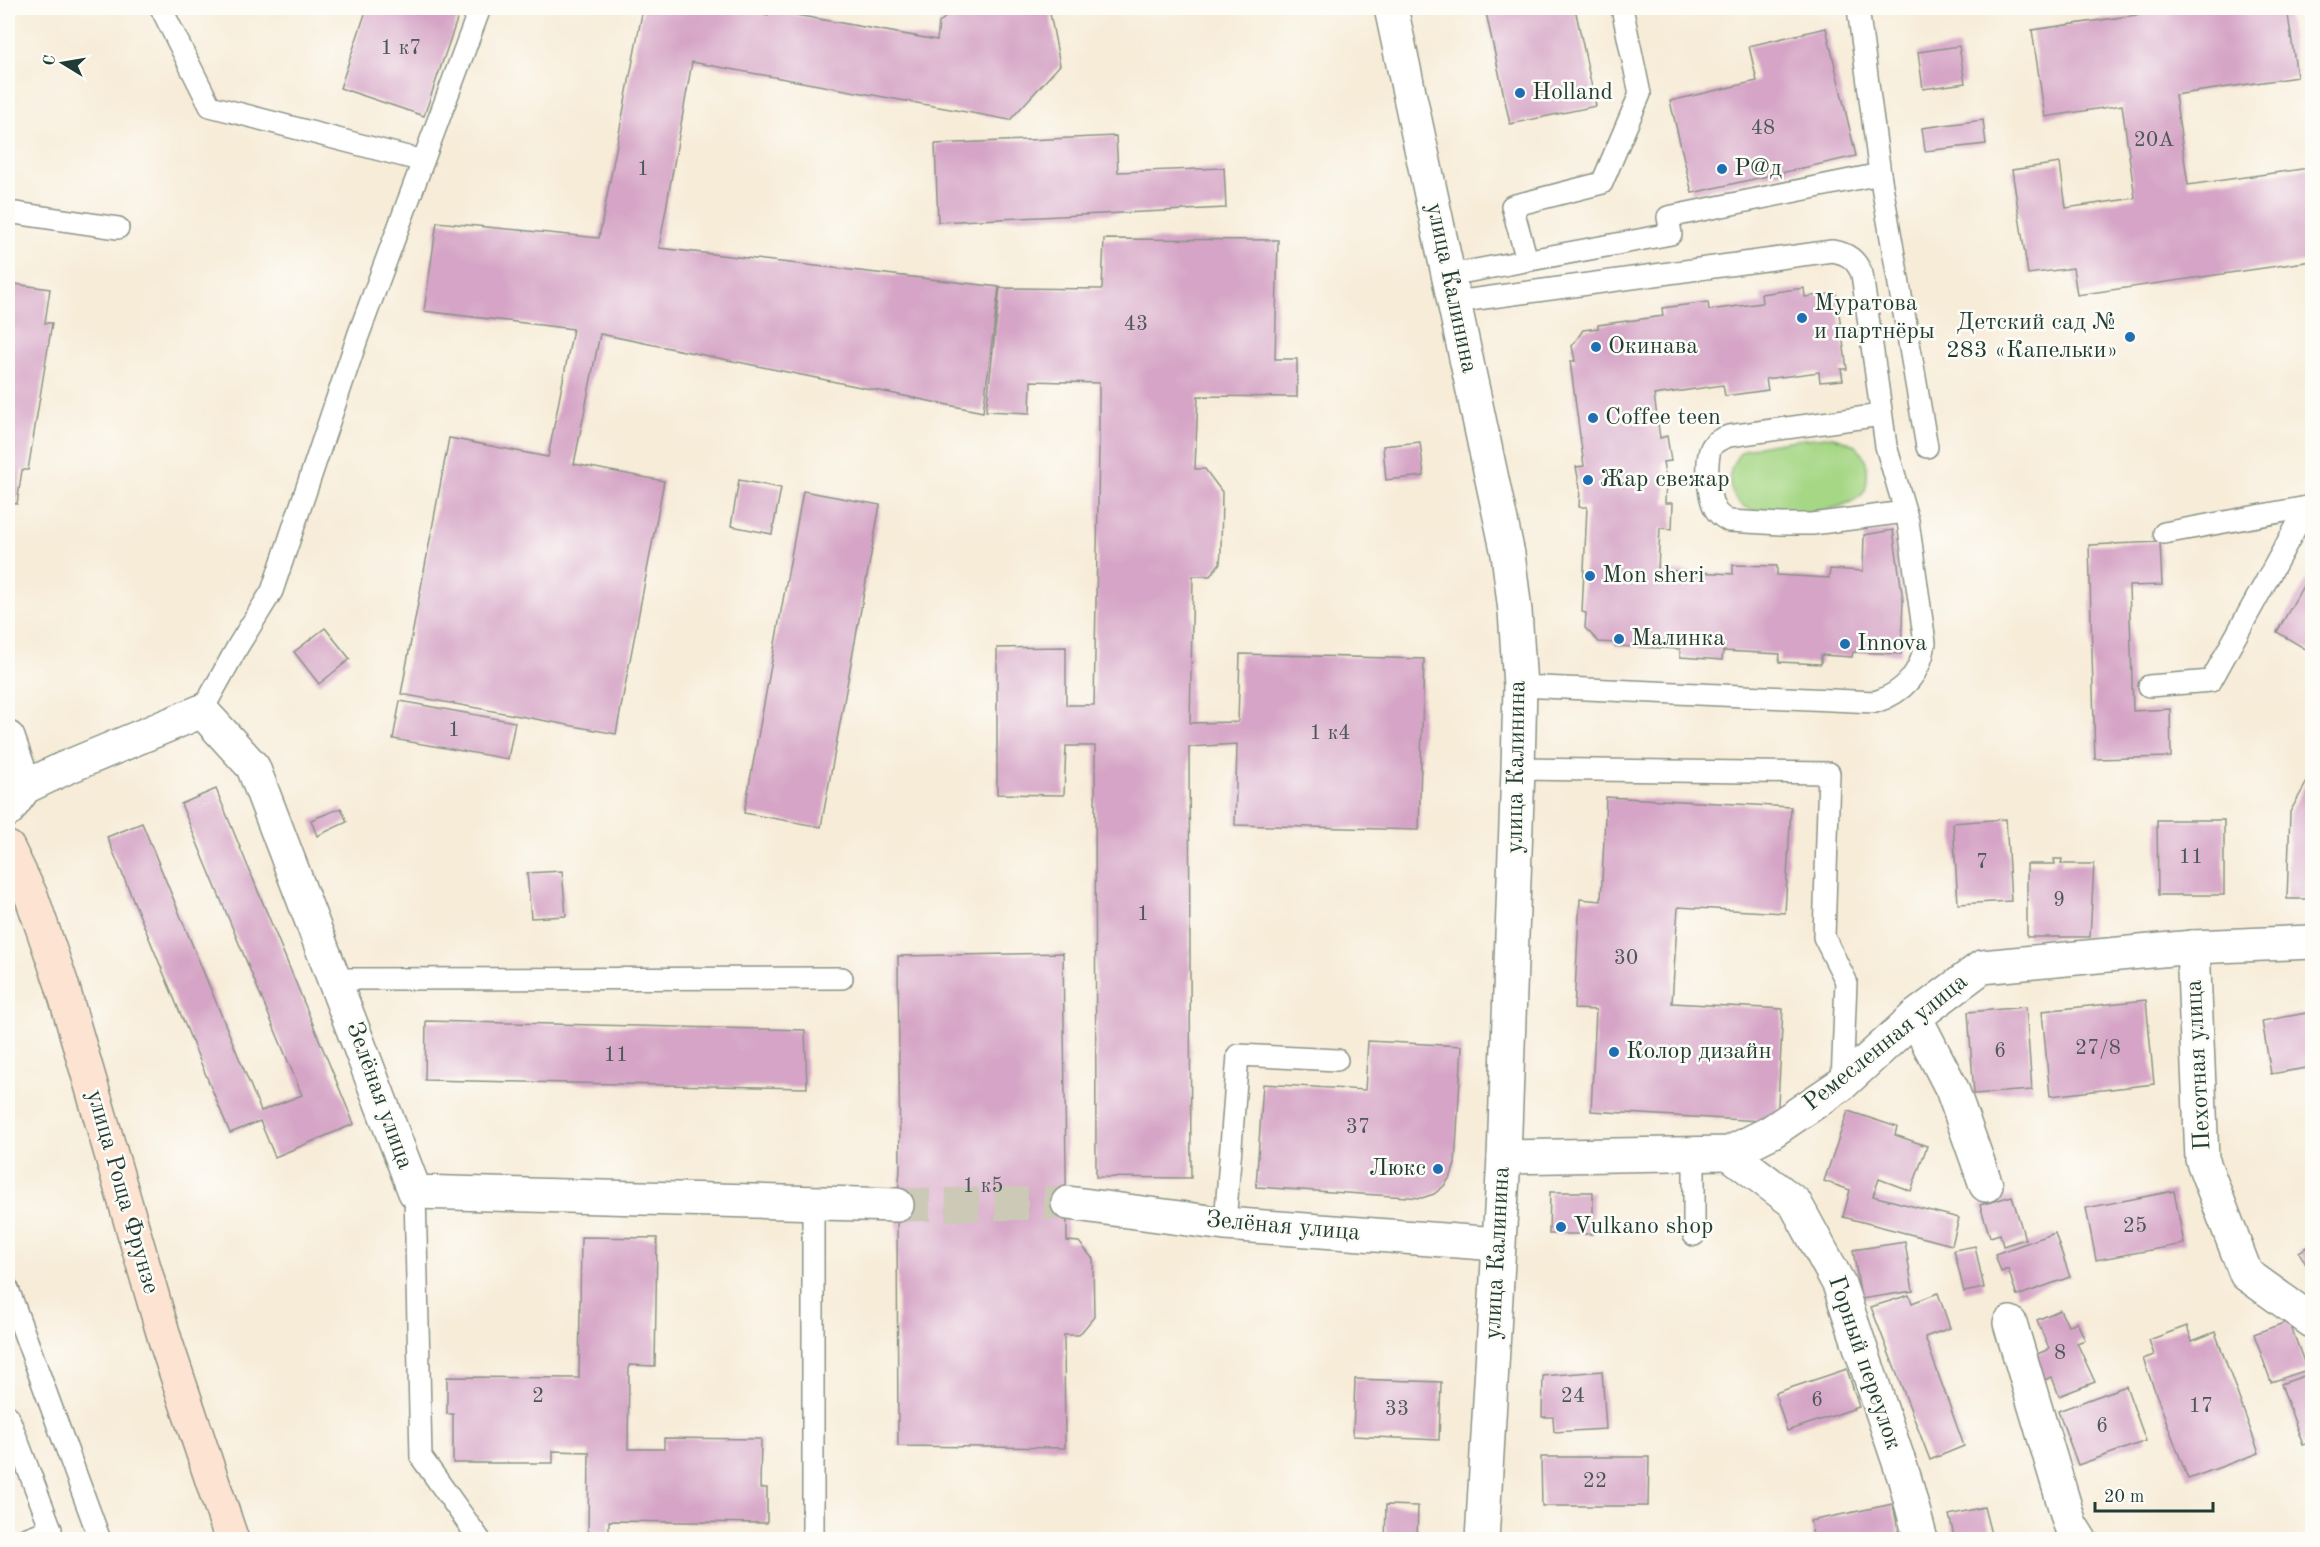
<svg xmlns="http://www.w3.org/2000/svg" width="2320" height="1547" viewBox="0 0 2320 1547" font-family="'Old Standard TT',serif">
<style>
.green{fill:#a6d785;stroke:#628a5c;stroke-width:1.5}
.building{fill:#d5a4c6}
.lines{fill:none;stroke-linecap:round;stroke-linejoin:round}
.street-tunnel{stroke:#ccc9b7;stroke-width:33;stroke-dasharray:33 16;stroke-linecap:butt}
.lane-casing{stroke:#8b9486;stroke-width:24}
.street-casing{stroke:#8b9486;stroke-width:36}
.secondary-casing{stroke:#8b9486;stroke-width:36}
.lane{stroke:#fff;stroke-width:21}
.street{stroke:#fff;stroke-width:33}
.secondary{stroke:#fde3d1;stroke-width:33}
.poi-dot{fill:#1f6fb2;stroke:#fdfcf7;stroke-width:2}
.labels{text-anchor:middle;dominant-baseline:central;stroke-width:5;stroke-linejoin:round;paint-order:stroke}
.number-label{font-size:21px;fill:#4c5758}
.poi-label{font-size:24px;fill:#1f3d34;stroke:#fdfcf7;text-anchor:start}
.street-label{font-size:24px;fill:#1f3d34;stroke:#fdfcf7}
</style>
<rect width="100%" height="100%" fill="#fdfcf7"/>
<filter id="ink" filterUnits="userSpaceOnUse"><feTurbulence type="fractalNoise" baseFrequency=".0167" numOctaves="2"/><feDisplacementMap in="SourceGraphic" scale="12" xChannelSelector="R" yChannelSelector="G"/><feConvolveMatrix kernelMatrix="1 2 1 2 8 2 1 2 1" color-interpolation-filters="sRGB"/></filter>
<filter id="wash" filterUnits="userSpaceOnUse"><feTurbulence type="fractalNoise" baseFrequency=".008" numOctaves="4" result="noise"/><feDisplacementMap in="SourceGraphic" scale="24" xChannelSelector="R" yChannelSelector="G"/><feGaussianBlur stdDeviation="1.35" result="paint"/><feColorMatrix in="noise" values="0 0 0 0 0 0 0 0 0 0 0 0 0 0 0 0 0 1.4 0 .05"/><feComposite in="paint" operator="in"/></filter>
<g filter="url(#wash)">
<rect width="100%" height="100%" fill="#f7ecd8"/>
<path class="green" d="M 1833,437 C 1864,444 1872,461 1865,491 C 1847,515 1765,522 1742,505 C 1733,498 1729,487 1730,476 C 1731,468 1735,457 1742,452 C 1752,444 1817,437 1833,437 Z"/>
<g id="blocks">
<g class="building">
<polygon points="367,8 461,8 424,116 340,88"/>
<polygon points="643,8 727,8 768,15 768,10 937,40 939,23 955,8 1049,8 1060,65 1010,120 692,62 659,248 999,287 983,412 600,334 574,464 664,481 616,734 401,694 449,438 548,457 573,329 424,311 437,222 599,238"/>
<polygon points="1485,8 1575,8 1596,106 1510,124"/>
<polygon points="2185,8 2287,8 2297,77 2175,95 2188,185 2309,168 2312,190 2312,261 2077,295 2073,268 2028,274 2012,170 2060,163 2066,208 2135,198 2122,105 2045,117 2032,30"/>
<polygon points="1826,28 1856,156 1692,193 1670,101 1757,81 1749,46"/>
<polygon points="1959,46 1965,83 1923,89 1918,52"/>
<polygon points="1983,120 1986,144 1925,151 1922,128"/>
<polygon points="1116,136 1118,172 1224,168 1226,208 938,222 935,144"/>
<polygon points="1104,239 1278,240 1275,359 1297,359 1297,397 1198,396 1195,469 1205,469 1222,492 1221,550 1220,563 1210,576 1193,576 1190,723 1238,722 1240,654 1424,659 1419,830 1235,825 1237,744 1189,747 1191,1178 1096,1177 1095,746 1066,746 1064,795 997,794 997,648 1066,647 1066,705 1094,705 1099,449 1099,383 1031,381 1030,413 986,411 1000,288 1102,289"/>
<polygon points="8,283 50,289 45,323 52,323 28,470 22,470 17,504 10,502 9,507"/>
<polygon points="1804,288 1805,297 1836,293 1847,369 1841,369 1843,380 1820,382 1819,372 1766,379 1768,390 1725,396 1723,385 1654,395 1660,438 1667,436 1671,461 1663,462 1666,480 1665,503 1673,503 1672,529 1660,528 1658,570 1733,574 1733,565 1777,566 1777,575 1829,578 1830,569 1863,571 1864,535 1893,530 1903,600 1901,654 1853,652 1852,657 1821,655 1821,664 1779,662 1780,654 1723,651 1722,660 1680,657 1680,649 1615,646 1615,643 1599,642 1585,628 1586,613 1582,612 1587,507 1579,507 1580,488 1576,467 1584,466 1570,361 1575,361 1572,346 1583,330 1598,328 1598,325 1663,316 1662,308 1708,302 1709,310 1762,303 1761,294"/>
<polygon points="1420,442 1424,476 1386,480 1383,446"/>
<polygon points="739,480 781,488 772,534 731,526"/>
<polygon points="803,491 880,505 821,827 744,813"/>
<polygon points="2160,542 2162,585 2129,586 2133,711 2170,709 2171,757 2095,759 2089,545"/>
<polygon points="2312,570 2312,653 2277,632"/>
<polygon points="325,628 350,659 319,684 294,652"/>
<polygon points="400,701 515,722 508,759 393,739"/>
<polygon points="2312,773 2312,899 2287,899 2290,812"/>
<polygon points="216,789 354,1124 275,1157 260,1121 230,1133 107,837 142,823 261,1111 302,1095 181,804"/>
<polygon points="1606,797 1791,807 1785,913 1678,907 1672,1003 1783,1009 1777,1122 1591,1111 1596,1010 1574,1009 1580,899 1601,901"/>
<polygon points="341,808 347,822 317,836 311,820"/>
<polygon points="2006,819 2011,901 1958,904 1953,823"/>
<polygon points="2157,820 2224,820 2224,895 2158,895"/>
<polygon points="2054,859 2062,859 2061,864 2094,864 2090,937 2027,937 2027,864 2055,864"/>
<polygon points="562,871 566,916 531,918 527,873"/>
<polygon points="1063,953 1067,1241 1079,1242 1093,1259 1094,1317 1079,1335 1064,1335 1065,1448 898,1446 897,1205 900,1170 898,956"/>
<polygon points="2146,1000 2154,1084 2050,1096 2042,1011"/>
<polygon points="2026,1007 2032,1090 1974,1094 1968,1012"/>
<polygon points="2312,1012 2312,1067 2271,1074 2262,1021"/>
<polygon points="426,1021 805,1030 807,1088 425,1080"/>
<polygon points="1368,1041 1462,1046 1455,1164 1451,1176 1444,1186 1434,1194 1422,1198 1256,1187 1263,1084 1365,1090"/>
<polygon points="1848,1111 1897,1127 1895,1135 1927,1146 1911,1191 1879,1179 1873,1196 1959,1218 1952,1245 1843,1217 1850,1190 1824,1181"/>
<polygon points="2174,1191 2184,1244 2096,1260 2086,1208"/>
<polygon points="1550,1192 1593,1192 1593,1234 1549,1234"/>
<polygon points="2012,1196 2025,1239 2003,1246 2000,1234 1990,1237 1980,1205"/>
<polygon points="2055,1233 2070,1277 2017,1296 2008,1269 2001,1272 1995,1254"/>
<polygon points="581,1237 657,1238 655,1366 629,1365 628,1449 664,1449 664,1438 761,1439 760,1488 767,1488 767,1523 609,1521 609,1532 588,1532 589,1452 553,1451 553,1463 453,1463 453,1414 447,1414 447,1377 579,1378"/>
<polygon points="1905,1242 1913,1291 1861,1299 1853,1250"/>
<polygon points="2312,1244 2312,1275 2299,1252"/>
<polygon points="1975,1246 1984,1288 1964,1292 1954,1250"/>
<polygon points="1938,1293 1950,1328 1925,1337 1964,1446 1930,1460 1871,1307 1909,1295 1912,1303"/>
<polygon points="2060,1310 2068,1326 2077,1322 2085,1340 2077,1343 2095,1382 2059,1396 2052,1377 2039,1382 2028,1358 2049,1349 2037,1320"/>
<polygon points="2289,1321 2307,1370 2271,1382 2254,1334"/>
<polygon points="2187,1326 2192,1341 2215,1332 2259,1453 2188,1479 2143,1359 2154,1355 2149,1340"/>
<polygon points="1847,1369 1859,1407 1787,1431 1775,1393"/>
<polygon points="1602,1371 1606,1429 1554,1432 1553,1417 1542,1417 1543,1376"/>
<polygon points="2312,1373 2312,1442 2303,1445 2281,1384"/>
<polygon points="1355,1379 1441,1382 1439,1440 1353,1436"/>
<polygon points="2126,1386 2146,1441 2078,1465 2058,1411"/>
<polygon points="1541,1457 1649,1457 1648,1506 1542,1506"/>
<polygon points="1893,1504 1900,1540 1814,1540 1810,1521"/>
<polygon points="1386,1505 1418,1506 1417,1540 1385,1540"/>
<polygon points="1984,1507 1992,1538 1955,1540 1949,1515"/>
</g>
</g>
</g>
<g filter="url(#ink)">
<use href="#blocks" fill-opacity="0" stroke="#8b9486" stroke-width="1.5"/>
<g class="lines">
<polyline class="street-tunnel" points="897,1205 1068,1203"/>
<defs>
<g id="lane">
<polyline points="161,8 210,106 423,161"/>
<polyline points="1858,8 1880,174 1927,447"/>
<polyline points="8,212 118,228"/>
<polyline points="1527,260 1512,206 1602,183 1640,94 1622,8"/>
<polyline points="1449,275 1671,234 1668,217 1880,174"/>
<path d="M 1455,302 L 1832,251 C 1848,253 1856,260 1862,274 L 1886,446 L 1908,521 L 1925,643 C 1921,673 1904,693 1875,702 L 1520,686"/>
<path d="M 1881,415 L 1729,436 C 1723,438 1717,440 1713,445 C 1704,455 1708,497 1715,509 C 1718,515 1723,518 1729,521 L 1781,524 L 1812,524 L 1905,512"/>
<polyline points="2164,533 2307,507"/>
<polyline points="2149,686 2211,681 2307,507 2312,506"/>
<polyline points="202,711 238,646 272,591 358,336 480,8"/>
<polyline points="1518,769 1829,773 1824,937 1846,981 1842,1084"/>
<polyline points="335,979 842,978"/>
<polyline points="415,1192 421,1457 480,1540"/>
<polyline points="813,1202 813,1540"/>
<polyline points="1225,1224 1238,1055 1337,1060"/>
<polyline points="1694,1235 1694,1154"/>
<polyline points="8,1289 100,1540"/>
<polyline points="8,1416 51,1529 22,1540"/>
</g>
<g id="street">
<polyline points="1391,8 1508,554 1515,611 1520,686 1518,769 1504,1157 1482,1540"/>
<polyline points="8,738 25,787"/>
<polyline points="8,810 25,787 65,768 202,711 253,767 415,1192 897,1205"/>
<polyline points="2193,947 2202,1159 2246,1274 2312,1321"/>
<polyline points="1915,1017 1952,1089 1986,1185"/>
<polyline points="1729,1153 1795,1203 1839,1284 1905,1480 1921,1540"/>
<polyline points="1504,1157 1729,1153 1771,1132 1842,1084 1915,1017 1982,967 2193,947 2312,942"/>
<polyline points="1068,1203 1225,1224 1498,1244"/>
<polyline points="2010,1323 2070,1524 2080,1540"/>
</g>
<polyline id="secondary" points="8,848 32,898 62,985 166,1343 232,1540"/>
</defs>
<use href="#lane" class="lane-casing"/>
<use href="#street" class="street-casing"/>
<use href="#secondary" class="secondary-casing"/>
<use href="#lane" class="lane"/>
<use href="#street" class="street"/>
<use href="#secondary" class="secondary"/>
</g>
</g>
<g class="poi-dot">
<circle cx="1520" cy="93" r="6"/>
<circle cx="1722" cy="169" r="6"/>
<circle cx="1802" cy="318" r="6"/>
<circle cx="2130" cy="337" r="6"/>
<circle cx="1596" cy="347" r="6"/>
<circle cx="1593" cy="418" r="6"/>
<circle cx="1588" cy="480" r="6"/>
<circle cx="1590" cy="576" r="6"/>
<circle cx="1619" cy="639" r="6"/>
<circle cx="1845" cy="644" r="6"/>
<circle cx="1614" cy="1052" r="6"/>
<circle cx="1438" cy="1169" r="6"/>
<circle cx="1561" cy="1227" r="6"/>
</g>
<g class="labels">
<g class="number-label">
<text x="401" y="48">1 к7</text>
<text x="1763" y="128">48</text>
<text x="2154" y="140">20А</text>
<text x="643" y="169">1</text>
<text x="1136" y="324">43</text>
<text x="454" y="730">1</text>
<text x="1330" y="733">1 к4</text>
<text x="2191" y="857">11</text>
<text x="1982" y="862">7</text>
<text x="2059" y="900">9</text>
<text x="1143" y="914">1</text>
<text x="1626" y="958">30</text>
<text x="2098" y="1048">27/8</text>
<text x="2000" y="1051">6</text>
<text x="616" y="1055">11</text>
<text x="1358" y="1127">37</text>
<text x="983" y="1186">1 к5</text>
<text x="2135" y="1226">25</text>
<text x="2060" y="1353">8</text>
<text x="538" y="1396">2</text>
<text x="1573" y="1396">24</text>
<text x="1817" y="1400">6</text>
<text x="2201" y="1406">17</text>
<text x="1397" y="1409">33</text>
<text x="2102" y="1426">6</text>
<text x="1595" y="1481">22</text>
</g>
<g class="poi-label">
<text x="1532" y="93">Holland</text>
<text x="1734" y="169">Р@д</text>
<text x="1814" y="304">Муратова<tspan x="1814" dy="28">и партнёры</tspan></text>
<text x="2118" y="323" text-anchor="end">Детский сад №<tspan x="2118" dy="28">283 «Капельки»</tspan></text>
<text x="1608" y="347">Окинава</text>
<text x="1605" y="418">Coffee teen</text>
<text x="1600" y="480">Жар свежар</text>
<text x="1602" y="576">Mon sheri</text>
<text x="1631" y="639">Малинка</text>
<text x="1857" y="644">Innova</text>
<text x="1626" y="1052">Колор дизайн</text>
<text x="1426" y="1169" text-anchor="end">Люкс</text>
<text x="1573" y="1227">Vulkano shop</text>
</g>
<g class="street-label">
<text transform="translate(1451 288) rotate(78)">улица Калинина</text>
<text transform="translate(1517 767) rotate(-89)">улица Калинина</text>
<text transform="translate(1886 1043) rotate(-39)">Ремесленная улица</text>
<text transform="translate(2199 1065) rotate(-93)">Пехотная улица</text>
<text transform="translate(379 1096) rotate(70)">Зелёная улица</text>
<text transform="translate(122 1192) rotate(74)">улица Роща Фрунзе</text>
<text transform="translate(1283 1227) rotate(5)">Зелёная улица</text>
<text transform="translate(1498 1253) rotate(-87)">улица Калинина</text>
<text transform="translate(1864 1363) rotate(71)">Горный переулок</text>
</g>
</g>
<rect width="2320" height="1547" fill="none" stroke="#fdfcf7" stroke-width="30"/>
<g transform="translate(63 63) rotate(281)" stroke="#fdfcf7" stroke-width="4.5" paint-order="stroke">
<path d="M0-4.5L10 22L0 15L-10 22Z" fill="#1f3d34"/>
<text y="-9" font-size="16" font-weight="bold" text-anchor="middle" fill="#1f3d34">С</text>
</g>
<path d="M2095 1502v9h118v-9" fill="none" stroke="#1f3d34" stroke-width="3"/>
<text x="2104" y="1502" font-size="18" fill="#1f3d34" stroke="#fdfcf7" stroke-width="4.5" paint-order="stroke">20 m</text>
</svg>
